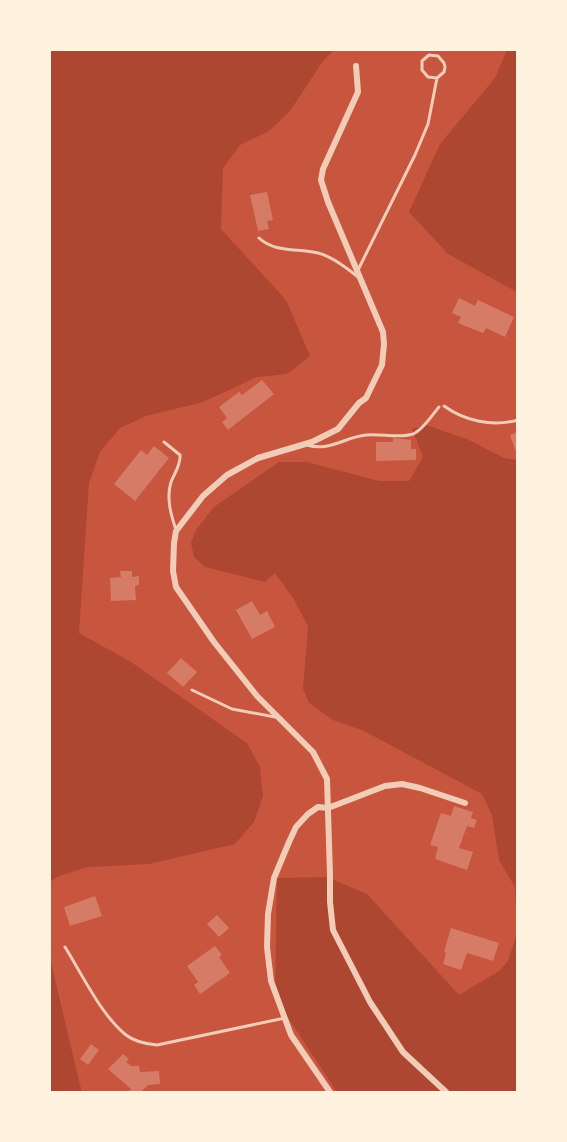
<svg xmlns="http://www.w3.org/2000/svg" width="567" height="1142" viewBox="0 0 567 1142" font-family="'Sofia Sans Condensed',sans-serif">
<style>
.green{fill:#ae4732}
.building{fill:#d67c66}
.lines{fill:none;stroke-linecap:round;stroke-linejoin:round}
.service{stroke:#f1ccb7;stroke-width:3}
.minor{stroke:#f1ccb7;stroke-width:6}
</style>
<rect width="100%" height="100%" fill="#c8553d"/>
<g class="green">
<polygon points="50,50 334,50 323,61 290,111 269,131 240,145 223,168 221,229 286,300 310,356 287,374 257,377 203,402 146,416 120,428 100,452 89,483 79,633 131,662 247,743 260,767 263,796 254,822 235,844 149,864 88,867 59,876 50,882"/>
<polygon points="507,50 518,50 517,292 448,254 409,212 440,144 495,78"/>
<polygon points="426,425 467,439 504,458 517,460 517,1092 337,1092 275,998 277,878 327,877 367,894 459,995 499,971 508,961 517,933 515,887 499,860 492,815 482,794 364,731 333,720 309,703 303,689 308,626 293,598 275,573 265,582 205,567 194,557 191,543 196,530 214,507 279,462 307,462 379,481 409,481 423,457 412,429"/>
<polygon points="50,958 79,1081 82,1092 50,1092"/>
</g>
<g class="building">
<polygon points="267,192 273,220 267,221 269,229 258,231 250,195"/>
<polygon points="459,298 475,306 478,300 514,317 505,337 486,328 483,333 458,323 461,317 452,313"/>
<polygon points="262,380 274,394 228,430 222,422 227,418 219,407 239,392 242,395"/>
<polygon points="518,432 518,455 517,455 510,435"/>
<polygon points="393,438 411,440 411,449 416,449 416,460 376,461 376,442 393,442"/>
<polygon points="154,446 169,458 135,501 114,484 141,450 147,455"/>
<polygon points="120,571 132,571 132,577 139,576 139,585 135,586 136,600 111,601 110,578 121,577"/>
<polygon points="252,601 260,615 267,611 275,627 252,639 236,610"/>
<polygon points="181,658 197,672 183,687 167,673"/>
<polygon points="454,806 473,812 471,818 477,820 474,828 467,826 459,848 473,852 467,870 435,859 438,847 430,845 441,813 451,816"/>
<polygon points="95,896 102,916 70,926 64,907"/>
<polygon points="217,915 229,928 219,937 207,924"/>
<polygon points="451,928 499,943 493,961 467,953 461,970 443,964 446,953 444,952"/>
<polygon points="215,946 222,955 219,957 230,973 200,994 194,985 198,982 187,966"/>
<polygon points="91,1044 99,1050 88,1065 80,1059"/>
<polygon points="123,1054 129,1059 126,1062 131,1066 139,1066 140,1072 159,1071 160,1084 148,1085 141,1092 128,1092 131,1089 108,1069"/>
</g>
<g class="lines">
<g class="service">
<path d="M 259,238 C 275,253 298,248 318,253 C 331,256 347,268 358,277"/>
<polyline points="358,270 415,155 428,124 437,78 444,72 445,67 444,63 438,56 429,55 422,61 422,70 428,77 437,78"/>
<path d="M 444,406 C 465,421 492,427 518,420"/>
<path d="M 164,442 L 180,455 C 181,465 174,474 171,482 C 166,498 171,515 176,530"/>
<path d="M 307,445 C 329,452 345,437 366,435 C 381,433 398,439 413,434 C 423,430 432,415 439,407"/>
<polyline points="192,690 232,709 275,717"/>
<path d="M 65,947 C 82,974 101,1015 126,1035 C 135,1042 146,1044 157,1045 L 285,1018"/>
</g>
<g class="minor">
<polyline points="356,66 358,92 323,169 321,180 328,202 383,332 384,344 382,365 366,398 359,403 338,429 312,442 258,458 227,475 203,496 176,531 174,543 173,571 176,587 214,642 257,696 313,752 327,779 330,875 330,902 333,930 370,1002 403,1052 446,1092"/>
<polyline points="330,1092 291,1035 271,981 267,947 268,914 274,878 289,842 296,827 308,814 318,807 328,808 385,786 402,784 420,788 465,803"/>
</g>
</g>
<rect width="567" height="1142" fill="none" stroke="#fff3e0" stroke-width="102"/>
</svg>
